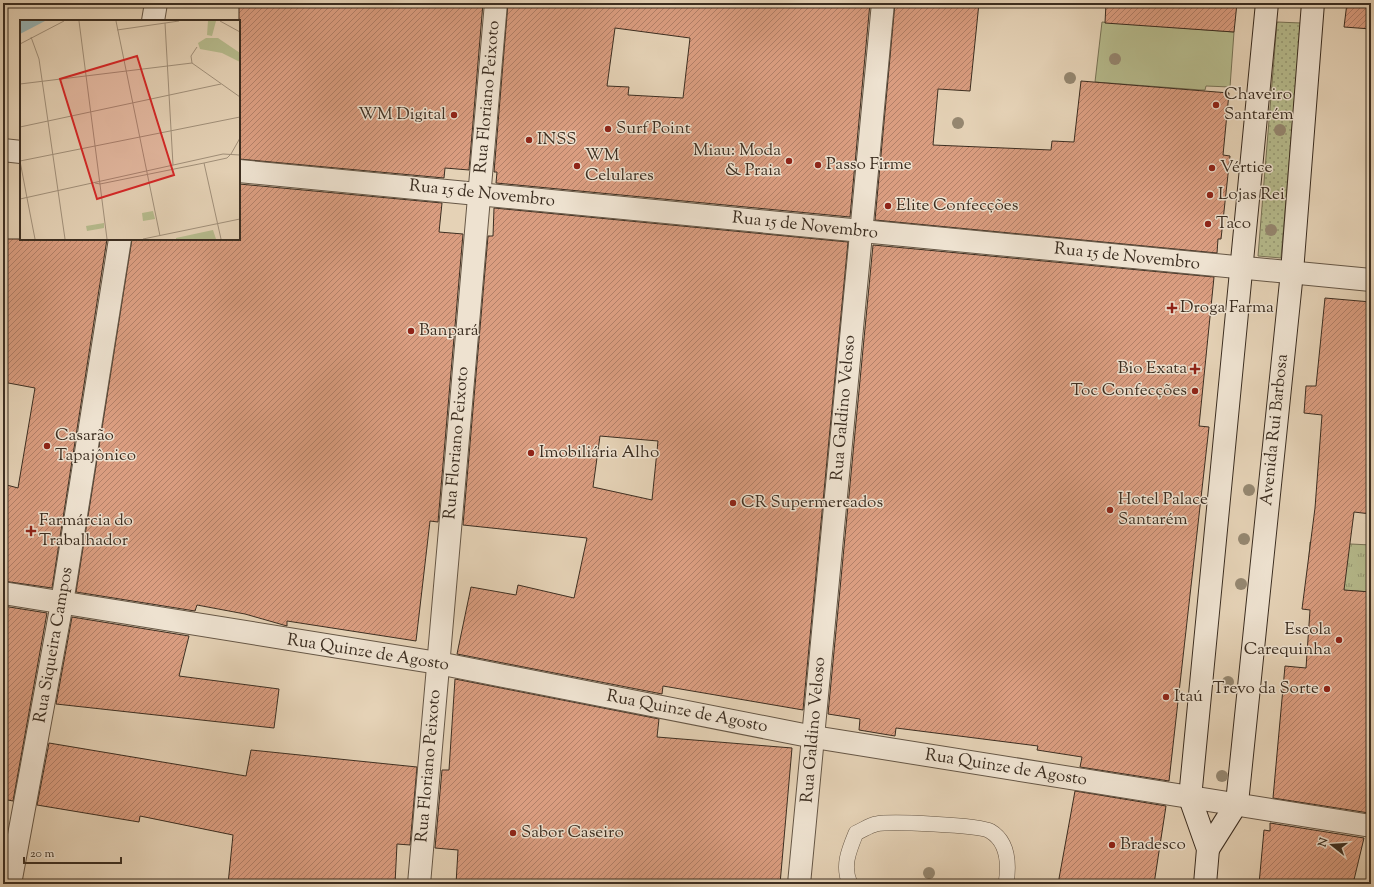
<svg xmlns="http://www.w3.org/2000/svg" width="1374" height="887" viewBox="0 0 1374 887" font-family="'Sorts Mill Goudy',serif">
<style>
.grass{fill:url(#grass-tufts);stroke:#797457}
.park{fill:url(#park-dots);stroke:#797457}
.garden{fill:#b6bb8d;stroke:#797457}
.building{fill:url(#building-hatch);stroke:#3c2e21;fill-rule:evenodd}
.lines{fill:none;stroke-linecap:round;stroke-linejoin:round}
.lane-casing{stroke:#665746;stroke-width:16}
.street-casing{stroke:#665746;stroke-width:24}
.secondary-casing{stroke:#3c2e21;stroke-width:24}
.lane{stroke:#eee2d0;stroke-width:15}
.street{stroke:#eee2d0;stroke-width:22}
.secondary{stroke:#eee2d0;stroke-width:22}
.tree{fill:#958770}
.poi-dot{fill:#8f2418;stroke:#eee2d0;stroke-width:1.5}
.labels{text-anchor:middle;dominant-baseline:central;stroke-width:3;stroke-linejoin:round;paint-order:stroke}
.poi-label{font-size:17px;fill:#3c2e21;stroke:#eee2d0;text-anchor:start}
.street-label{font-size:17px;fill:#3c2e21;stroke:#eee2d0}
.inset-road{fill:none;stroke:#a1907a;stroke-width:1}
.view{fill:#d62828;fill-opacity:0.15;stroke:#d62828;stroke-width:2}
.inset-edge{fill:none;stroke:#3c2e21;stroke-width:2}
</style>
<defs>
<pattern id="grass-tufts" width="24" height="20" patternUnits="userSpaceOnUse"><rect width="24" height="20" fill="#b6bb8d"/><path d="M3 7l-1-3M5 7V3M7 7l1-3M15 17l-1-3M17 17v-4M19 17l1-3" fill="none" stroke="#959873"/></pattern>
<pattern id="park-dots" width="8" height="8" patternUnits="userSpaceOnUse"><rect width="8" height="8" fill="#b6bb8d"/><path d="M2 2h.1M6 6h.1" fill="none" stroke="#959873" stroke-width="1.8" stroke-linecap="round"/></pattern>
<pattern id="building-hatch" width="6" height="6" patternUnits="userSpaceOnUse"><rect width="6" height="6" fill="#da9d80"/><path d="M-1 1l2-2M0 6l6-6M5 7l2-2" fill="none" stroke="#b28068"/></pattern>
</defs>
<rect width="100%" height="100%" fill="#e5d2b6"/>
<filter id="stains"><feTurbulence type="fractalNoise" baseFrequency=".005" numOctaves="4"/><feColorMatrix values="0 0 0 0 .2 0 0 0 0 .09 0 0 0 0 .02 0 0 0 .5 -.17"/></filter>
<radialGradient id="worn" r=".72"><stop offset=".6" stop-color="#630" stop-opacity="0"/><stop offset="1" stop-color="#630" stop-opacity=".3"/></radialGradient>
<polygon class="grass" points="1310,542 1371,545 1371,592 1307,588"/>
<polygon class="park" points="1277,22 1301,23 1281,258 1258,256"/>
<polygon class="garden" points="1102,22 1234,32 1230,87 1206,86 1205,90 1201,90 1095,82"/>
<g class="building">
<polygon points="239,3 483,3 469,170 445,168 444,178 239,159"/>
<path d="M 508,3 L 870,3 L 850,217 L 496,183 L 497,172 L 494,172 ZM 615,28 L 690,38 L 683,98 L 628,95 L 629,87 L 607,86 Z"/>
<polygon points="895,3 979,3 970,91 938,89 933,145 1051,150 1052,141 1074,142 1081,81 1229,93 1223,155 1230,156 1221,239 1218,239 1217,253 875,220"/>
<polygon points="1106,3 1237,3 1234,32 1105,23"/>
<polygon points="1347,3 1371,3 1371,29 1344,27"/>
<polygon points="239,184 442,203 439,232 463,234 438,522 430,521 416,641 287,621 287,626 245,614 197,605 195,611 76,592 132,239 239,239"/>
<path d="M 494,208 L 848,242 L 803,710 L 663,686 L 662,694 L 457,654 L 471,587 L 516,595 L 518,585 L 574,598 L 587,538 L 463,525 L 488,236 L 493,236 ZM 600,436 L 658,441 L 652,500 L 593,487 Z"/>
<polygon points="3,239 107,239 52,588 3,581 3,484 18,488 35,388 3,382"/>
<polygon points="873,245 1214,277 1199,426 1209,427 1169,781 1080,767 1082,757 1037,750 1038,746 896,728 895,736 859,730 860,719 828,714"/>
<polygon points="1325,298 1371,302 1371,514 1354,512 1344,590 1371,592 1371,805 1369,813 1273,798 1285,666 1306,668 1310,610 1302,609 1315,508 1322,415 1304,413 1306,386 1316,386"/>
<polygon points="3,606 47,613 13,801 3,799"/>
<polygon points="72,617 189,636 179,676 279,689 274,728 56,704"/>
<polygon points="455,679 659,719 657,737 792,748 780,884 631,884 578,881 577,884 456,884 458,850 435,848 442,770 449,770"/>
<polygon points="49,743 246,776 251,750 417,767 410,845 397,844 395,884 228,884 233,835 140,816 139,822 37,805"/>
<polygon points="1075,791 1166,806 1154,884 1058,884"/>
<polygon points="1270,823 1364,838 1353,884 1259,884 1264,830 1270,831"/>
</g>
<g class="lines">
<defs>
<path id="lane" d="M 850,884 C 842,866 849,850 856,833 C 863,830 870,825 876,824 C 890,821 979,825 990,831 C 1009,842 1009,865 1006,884"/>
<g id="street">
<polyline points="153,21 156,3"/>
<polyline points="3,150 21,152"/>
<polyline points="239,171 1371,280"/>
<polyline points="3,593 438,663 814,737 1371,826"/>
<polyline points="10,884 62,603 120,239"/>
<polyline points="419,884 496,3"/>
<polyline points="799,884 883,3"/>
</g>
<g id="secondary">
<polyline points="1208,849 1237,803 1292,272 1313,3"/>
<polyline points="1205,884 1208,849 1190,798 1267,3"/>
</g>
</defs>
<use href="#lane" class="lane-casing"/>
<use href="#street" class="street-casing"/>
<use href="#secondary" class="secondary-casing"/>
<use href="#lane" class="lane"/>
<use href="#street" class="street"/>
<use href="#secondary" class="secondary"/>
</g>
<g class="tree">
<circle cx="1115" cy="59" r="6"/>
<circle cx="1070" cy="78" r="6"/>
<circle cx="958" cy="123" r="6"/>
<circle cx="1280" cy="130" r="6"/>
<circle cx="1271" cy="230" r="6"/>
<circle cx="1249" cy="490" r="6"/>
<circle cx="1244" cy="539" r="6"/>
<circle cx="1241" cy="584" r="6"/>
<circle cx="1228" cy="682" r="6"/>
<circle cx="1222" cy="776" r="6"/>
<circle cx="929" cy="873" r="6"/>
</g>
<g class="poi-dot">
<circle cx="1216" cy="105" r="4"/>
<circle cx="454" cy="115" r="4"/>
<circle cx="608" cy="129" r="4"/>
<circle cx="529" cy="140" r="4"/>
<circle cx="789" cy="161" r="4"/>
<circle cx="818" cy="165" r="4"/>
<circle cx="577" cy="166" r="4"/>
<circle cx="1212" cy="168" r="4"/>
<circle cx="1210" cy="195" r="4"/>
<circle cx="888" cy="206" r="4"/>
<circle cx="1208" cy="224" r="4"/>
<path d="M1170 302h4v4h4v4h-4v4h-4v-4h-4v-4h4z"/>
<circle cx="411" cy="331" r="4"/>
<path d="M1193 363h4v4h4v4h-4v4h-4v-4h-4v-4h4z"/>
<circle cx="1195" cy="391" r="4"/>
<circle cx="47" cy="446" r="4"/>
<circle cx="531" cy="453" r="4"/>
<circle cx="733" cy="503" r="4"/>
<circle cx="1110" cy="510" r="4"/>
<path d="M29 525h4v4h4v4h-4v4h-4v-4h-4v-4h4z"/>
<circle cx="1339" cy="640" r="4"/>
<circle cx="1327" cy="689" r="4"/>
<circle cx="1166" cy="697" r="4"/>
<circle cx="513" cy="833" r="4"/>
<circle cx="1112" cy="845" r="4"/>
</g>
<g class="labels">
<g class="poi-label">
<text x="1224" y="95">Chaveiro<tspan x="1224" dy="20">Santarém</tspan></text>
<text x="446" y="115" text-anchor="end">WM Digital</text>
<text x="616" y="129">Surf Point</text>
<text x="537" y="140">INSS</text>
<text x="781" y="151" text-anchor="end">Miau: Moda<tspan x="781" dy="20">&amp; Praia</tspan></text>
<text x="585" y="156">WM<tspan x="585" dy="20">Celulares</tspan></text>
<text x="826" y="165">Passo Firme</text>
<text x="1220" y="168">Vértice</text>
<text x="1218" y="195">Lojas Rei</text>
<text x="896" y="206">Elite Confecções</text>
<text x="1216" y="224">Taco</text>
<text x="1180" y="308">Droga Farma</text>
<text x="419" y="331">Banpará</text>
<text x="1187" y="369" text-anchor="end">Bio Exata</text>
<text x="1187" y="391" text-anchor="end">Toc Confecções</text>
<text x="55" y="436">Casarão<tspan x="55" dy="20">Tapajônico</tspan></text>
<text x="539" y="453">Imobiliária Alho</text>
<text x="1118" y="500">Hotel Palace<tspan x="1118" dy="20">Santarém</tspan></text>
<text x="741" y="503">CR Supermercados</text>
<text x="39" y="521">Farmárcia do<tspan x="39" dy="20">Trabalhador</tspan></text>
<text x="1331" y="630" text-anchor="end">Escola<tspan x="1331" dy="20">Carequinha</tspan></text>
<text x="1319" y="689" text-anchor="end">Trevo da Sorte</text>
<text x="1174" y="697">Itaú</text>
<text x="521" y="833">Sabor Caseiro</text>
<text x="1120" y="845">Bradesco</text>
</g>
<g class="street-label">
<text transform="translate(488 97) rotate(-85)">Rua Floriano Peixoto</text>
<text transform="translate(482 194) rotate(6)">Rua 15 de Novembro</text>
<text transform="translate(805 226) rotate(6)">Rua 15 de Novembro</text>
<text transform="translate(1127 257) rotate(6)">Rua 15 de Novembro</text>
<text transform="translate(844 408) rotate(-85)">Rua Galdino Veloso</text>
<text transform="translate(1275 430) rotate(-84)">Avenida Rui Barbosa</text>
<text transform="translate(457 443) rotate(-85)">Rua Floriano Peixoto</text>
<text transform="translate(54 645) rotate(-80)">Rua Siqueira Campos</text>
<text transform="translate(368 653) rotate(9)">Rua Quinze de Agosto</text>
<text transform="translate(687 712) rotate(11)">Rua Quinze de Agosto</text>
<text transform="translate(814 730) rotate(-85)">Rua Galdino Veloso</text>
<text transform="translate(429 766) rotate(-85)">Rua Floriano Peixoto</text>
<text transform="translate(1006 768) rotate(9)">Rua Quinze de Agosto</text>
</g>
</g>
<g transform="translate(20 20)">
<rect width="220" height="220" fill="#e5d2b6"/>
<path d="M 188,1 L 196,1 L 192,16 L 187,15 ZM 133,191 L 135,199 L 123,201 L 122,193 ZM 84,203 L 84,208 L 67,211 L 66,206 ZM 193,210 L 196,219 L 156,219 L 156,218 Z" fill="#b6bb8d"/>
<path d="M 186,18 L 198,18 L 220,33 L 220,42 L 202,33 L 180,29 L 178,23 Z" fill="#b6bb8d"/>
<path d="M 0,1 L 25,1 L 0,14 Z" fill="#98b6b6"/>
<path class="inset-road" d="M 59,1 L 87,219M 96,1 L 140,216M 200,1 L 220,12M 145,3 L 153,145M 97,10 L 159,1M 11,17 L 19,39 L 45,219M 0,24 L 44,1M 177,27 L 171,36 L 172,43 L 220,77M 0,64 L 172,43M 0,107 L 201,64M 211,134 L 220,118M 0,141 L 220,97M 0,141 L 7,178M 184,143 L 201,219M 75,163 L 80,164 L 184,143 L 207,138 L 211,134M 7,178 L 15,219M 0,179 L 203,134 L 220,135M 123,219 L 220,199"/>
<path class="view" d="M 117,36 L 154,155 L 77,179 L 40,59 Z"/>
<rect width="220" height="220" class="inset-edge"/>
</g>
<rect width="1374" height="887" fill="none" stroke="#e5d2b6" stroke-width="16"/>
<rect x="4" y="4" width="1366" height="879" fill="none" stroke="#3c2e21" stroke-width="2"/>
<rect x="8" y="8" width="1358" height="871" fill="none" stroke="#3c2e21"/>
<g transform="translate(1332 845) rotate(287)" stroke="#eee2d0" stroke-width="3" paint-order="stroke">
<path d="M0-3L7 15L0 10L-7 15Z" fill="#3c2e21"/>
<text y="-6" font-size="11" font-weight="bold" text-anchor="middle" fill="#3c2e21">N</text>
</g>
<path d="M24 857v6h97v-6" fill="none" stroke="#3c2e21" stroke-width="2"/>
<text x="30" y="857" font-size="12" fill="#3c2e21" stroke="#eee2d0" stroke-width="3" paint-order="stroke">20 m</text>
<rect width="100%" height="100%" filter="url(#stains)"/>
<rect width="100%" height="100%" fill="url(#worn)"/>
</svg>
